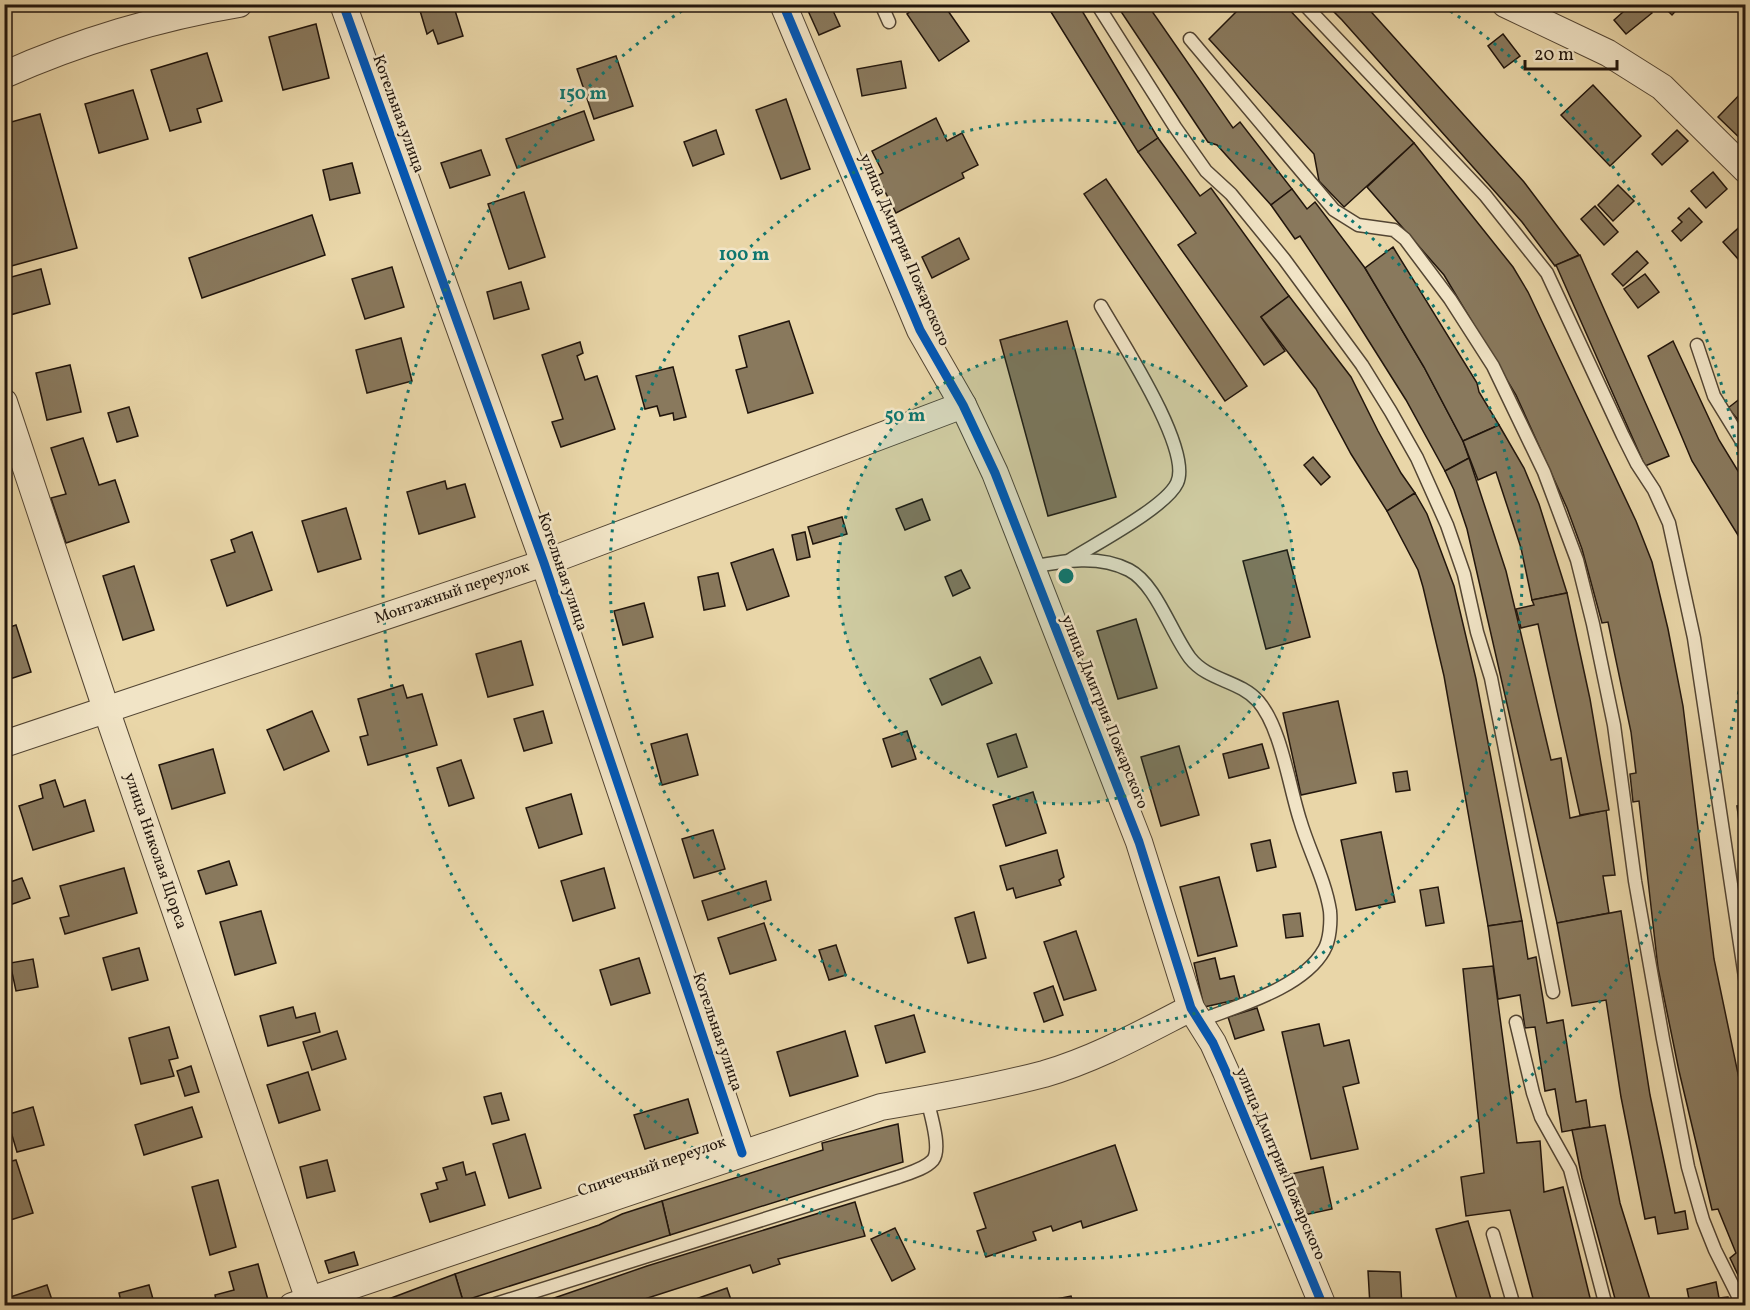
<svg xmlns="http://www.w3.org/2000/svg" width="1750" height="1310" viewBox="0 0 1750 1310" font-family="Vollkorn,serif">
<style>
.building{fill:#89795d;stroke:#21150c;stroke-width:1.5}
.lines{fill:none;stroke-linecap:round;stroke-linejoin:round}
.service-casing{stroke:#534533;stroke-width:15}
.minor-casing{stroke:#534533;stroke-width:28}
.service{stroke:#f1e4c6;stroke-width:12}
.minor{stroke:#f1e4c6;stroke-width:26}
.cycleway-casing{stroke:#f1e4c6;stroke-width:13}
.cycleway{stroke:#0057b8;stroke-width:9}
.ring{fill:none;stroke:#0f766e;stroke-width:3;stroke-dasharray:3 6}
.labels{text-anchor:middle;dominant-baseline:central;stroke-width:5;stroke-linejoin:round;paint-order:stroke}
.street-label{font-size:16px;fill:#21150c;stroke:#f1e4c6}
.centre{fill:#0f766e;stroke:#f1e4c6;stroke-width:3}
.ring-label{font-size:18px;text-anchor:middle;font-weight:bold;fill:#0f766e;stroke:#f1e4c6;stroke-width:5;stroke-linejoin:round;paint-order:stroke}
</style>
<rect width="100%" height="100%" fill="#e9d6a8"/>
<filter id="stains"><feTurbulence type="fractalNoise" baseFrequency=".00333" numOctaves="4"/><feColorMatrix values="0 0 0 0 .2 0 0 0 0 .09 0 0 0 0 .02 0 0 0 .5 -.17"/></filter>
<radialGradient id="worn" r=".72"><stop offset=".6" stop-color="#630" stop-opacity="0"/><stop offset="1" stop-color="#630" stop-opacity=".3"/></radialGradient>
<g class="building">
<polygon points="418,4 453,4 463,36 438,44 433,30 427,34"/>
<polygon points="805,4 830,4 840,26 819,35"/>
<polygon points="920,4 950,4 946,8 969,41 939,61 907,14"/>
<polygon points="1046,4 1078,4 1158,138 1138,152"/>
<polygon points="1116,4 1147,4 1233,128 1240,122 1292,189 1271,205 1217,145 1208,142"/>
<polygon points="1244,4 1284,4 1414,143 1344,207 1319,181 1314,154 1209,39"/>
<polygon points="1326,4 1364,4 1374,15 1524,182 1579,255 1555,266 1522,222 1342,20"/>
<polygon points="1632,4 1644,4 1652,13 1626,34 1614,20"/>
<polygon points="1661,4 1682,4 1672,15"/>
<polygon points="316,24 329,78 283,90 269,37"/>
<polygon points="1503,34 1520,56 1504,68 1488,46"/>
<polygon points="207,53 222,101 197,109 201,122 170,131 151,70"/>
<polygon points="616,56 633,106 594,119 577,69"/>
<polygon points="901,61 906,88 862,96 857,69"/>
<polygon points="1593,85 1641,136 1610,166 1561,115"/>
<polygon points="1746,88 1746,144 1718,117"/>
<polygon points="133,90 148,139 99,153 85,104"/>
<polygon points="786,99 810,169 781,179 756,110"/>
<polygon points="584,111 594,140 517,168 506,139"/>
<polygon points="40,114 77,248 4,268 4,124"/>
<polygon points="936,118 947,141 962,133 978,165 962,173 964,178 896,213 877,176 883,173 872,151"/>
<polygon points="716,130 724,154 693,166 684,142"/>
<polygon points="1677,130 1688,141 1662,165 1652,154"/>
<polygon points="1158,138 1200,196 1211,188 1289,296 1261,317 1285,351 1264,365 1178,245 1196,233 1138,152"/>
<polygon points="1414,143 1513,267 1528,292 1636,521 1652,562 1668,629 1683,706 1714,959 1746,1112 1746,1292 1730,1258 1736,1253 1718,1209 1712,1210 1679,1071 1658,968 1639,801 1633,802 1630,774 1636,773 1631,732 1608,622 1602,623 1582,549 1567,508 1516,395 1444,275 1367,187"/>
<polygon points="481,150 490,175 450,188 441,163"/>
<polygon points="352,163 360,193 330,200 323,170"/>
<polygon points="1713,172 1727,189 1706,208 1691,191"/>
<polygon points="1106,179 1247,386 1225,401 1084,194"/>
<polygon points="1618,185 1634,201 1613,221 1598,205"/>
<polygon points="1292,189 1307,209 1315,202 1365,268 1424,367 1463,441 1469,458 1445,471 1406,400 1348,308 1300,236 1295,239 1271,205"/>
<polygon points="524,192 545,257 509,269 488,204"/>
<polygon points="1595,206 1618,232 1604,245 1581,219"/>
<polygon points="1689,208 1702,222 1681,241 1672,231 1682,222 1678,218"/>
<polygon points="312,215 325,255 202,298 189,258"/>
<polygon points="1746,221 1746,268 1723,242"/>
<polygon points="959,238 969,259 932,278 922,257"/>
<polygon points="1393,247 1477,383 1479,392 1499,425 1463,441 1424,367 1365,268"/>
<polygon points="1637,251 1648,263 1623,286 1612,274"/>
<polygon points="1580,255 1669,456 1645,466 1556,265"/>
<polygon points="392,267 404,307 365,319 352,279"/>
<polygon points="41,269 50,304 10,315 4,294 4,279"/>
<polygon points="1645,274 1659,292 1638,308 1624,289"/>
<polygon points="521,282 529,309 494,319 487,292"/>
<polygon points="1289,296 1351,377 1378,431 1401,473 1415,493 1387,511 1351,454 1316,389 1261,317"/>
<polygon points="789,321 813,393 748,413 736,370 747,367 739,336"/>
<polygon points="1067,321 1116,497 1048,516 1000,340"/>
<polygon points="401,338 412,381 367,393 356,350"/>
<polygon points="1673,341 1719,440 1746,484 1746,548 1692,461 1648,356"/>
<polygon points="580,342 583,353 577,356 585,380 597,376 615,429 561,447 552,422 563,419 542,355"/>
<polygon points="70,365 81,412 47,420 36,373"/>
<polygon points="673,367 686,417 674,420 673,413 660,416 657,406 645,409 636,376"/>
<polygon points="1746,394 1746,429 1728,408"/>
<polygon points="129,407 138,436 117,442 108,413"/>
<polygon points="1499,425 1524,468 1539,504 1567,593 1532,600 1521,548 1496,472 1478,480 1463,441"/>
<polygon points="83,438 99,485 115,480 129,522 66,543 51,498 66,494 51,448"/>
<polygon points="1313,457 1330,477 1321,485 1304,465"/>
<polygon points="1469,458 1506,571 1551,760 1561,758 1570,818 1606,810 1615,875 1603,876 1609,913 1557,923 1467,529 1454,490 1445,471"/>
<polygon points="445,481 447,489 465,484 475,517 419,534 407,492"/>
<polygon points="1415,493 1427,514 1454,586 1476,679 1522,921 1488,926 1444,676 1423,587 1418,570 1387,511"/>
<polygon points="922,499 930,520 905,530 896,509"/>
<polygon points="346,508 361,559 318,572 302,521"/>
<polygon points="842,517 847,534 813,544 808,527"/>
<polygon points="252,532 272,590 227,606 211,560 235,552 231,540"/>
<polygon points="805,532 810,557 797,560 792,535"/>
<polygon points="773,549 789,596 747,610 731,563"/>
<polygon points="1287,550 1310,637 1266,649 1243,561"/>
<polygon points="134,566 154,630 123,640 103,576"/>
<polygon points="961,570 970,588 953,596 945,577"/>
<polygon points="718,573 725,606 704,610 698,577"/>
<polygon points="1567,593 1590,699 1609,810 1580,815 1538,624 1521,628 1516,609 1534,605 1532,600"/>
<polygon points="644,603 653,637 623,645 614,611"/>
<polygon points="1136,619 1157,688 1118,699 1097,631"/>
<polygon points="16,625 31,672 4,681 4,629"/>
<polygon points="521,641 533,685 488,697 476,654"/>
<polygon points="980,657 992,683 942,705 930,679"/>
<polygon points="403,685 407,698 422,694 437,745 368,765 360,737 368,735 358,699"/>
<polygon points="1338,701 1356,783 1301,795 1283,713"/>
<polygon points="312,711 329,751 284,770 267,730"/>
<polygon points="543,711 552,743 524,751 514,719"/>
<polygon points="907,731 916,759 892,767 883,739"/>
<polygon points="687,734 698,775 662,785 651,744"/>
<polygon points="1016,734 1027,767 998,777 987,744"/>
<polygon points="1262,744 1269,768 1229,778 1223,754"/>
<polygon points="1179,746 1199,815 1161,826 1141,757"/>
<polygon points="213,749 225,793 172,809 159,765"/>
<polygon points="461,760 474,798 449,806 437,768"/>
<polygon points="1407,771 1410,790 1396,792 1393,773"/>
<polygon points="55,780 64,807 85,800 94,831 33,850 19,806 43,798 40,785"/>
<polygon points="1033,792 1046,833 1006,846 993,805"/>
<polygon points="571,794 582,834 539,848 526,808"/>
<polygon points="1746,805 1746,876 1737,806"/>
<polygon points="713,830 725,869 694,878 682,839"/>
<polygon points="1381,832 1395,902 1356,910 1341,840"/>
<polygon points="1270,840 1276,867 1257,871 1251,844"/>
<polygon points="1057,850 1064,877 1059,880 1061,885 1016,898 1013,888 1007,890 1000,866"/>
<polygon points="229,861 237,885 206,894 198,871"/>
<polygon points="124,868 137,913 65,934 60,918 69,916 60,886"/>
<polygon points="604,868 615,908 573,921 561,881"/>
<polygon points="1219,877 1237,946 1198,956 1180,887"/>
<polygon points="22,878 30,898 4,907 4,884"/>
<polygon points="766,881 771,900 708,920 702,901"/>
<polygon points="1438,887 1444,923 1426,926 1420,890"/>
<polygon points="261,911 276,963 235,975 220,922"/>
<polygon points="1621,911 1650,1095 1675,1213 1685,1211 1688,1229 1658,1234 1655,1217 1645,1219 1621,1097 1606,1000 1572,1006 1557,923"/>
<polygon points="974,912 986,958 968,963 955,918"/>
<polygon points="1300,913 1303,936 1286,938 1283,915"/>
<polygon points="1522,921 1528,959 1536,957 1547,1023 1563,1020 1576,1102 1586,1100 1590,1127 1562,1132 1555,1089 1545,1091 1535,1027 1525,1028 1520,995 1498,999 1488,926"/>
<polygon points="764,923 776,960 730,974 718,938"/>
<polygon points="1076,931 1096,990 1064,1000 1044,942"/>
<polygon points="836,945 846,975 829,980 819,950"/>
<polygon points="139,948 148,980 112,990 103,958"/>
<polygon points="639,958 650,993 611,1005 600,970"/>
<polygon points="1215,958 1220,979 1234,976 1240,999 1204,1007 1194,963"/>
<polygon points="33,959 38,987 16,991 10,963"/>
<polygon points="1493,966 1517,1143 1540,1141 1544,1192 1563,1187 1592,1306 1535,1306 1510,1210 1466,1216 1461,1177 1484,1173 1463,969"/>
<polygon points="1053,986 1063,1015 1044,1022 1034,993"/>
<polygon points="293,1007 296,1018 315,1013 320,1032 268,1046 260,1016"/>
<polygon points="1257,1008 1264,1030 1235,1039 1228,1017"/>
<polygon points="914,1015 925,1052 886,1063 875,1026"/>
<polygon points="1319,1024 1324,1046 1349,1040 1359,1083 1343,1087 1358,1149 1311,1159 1282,1032"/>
<polygon points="169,1027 178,1058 169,1060 174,1076 141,1084 129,1038"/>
<polygon points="337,1031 346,1059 312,1070 303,1042"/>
<polygon points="845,1031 858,1076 790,1096 777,1052"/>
<polygon points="191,1066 199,1092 185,1096 177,1071"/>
<polygon points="308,1072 320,1110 279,1123 267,1085"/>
<polygon points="501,1093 509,1120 492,1124 484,1097"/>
<polygon points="688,1099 698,1133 645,1149 634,1115"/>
<polygon points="33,1107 44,1145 17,1152 6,1115"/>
<polygon points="192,1107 202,1137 144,1155 135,1125"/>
<polygon points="898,1124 903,1162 670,1235 662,1201 823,1150 822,1143"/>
<polygon points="1605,1125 1620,1203 1652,1306 1617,1306 1582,1178 1572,1130"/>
<polygon points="525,1134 541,1188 509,1198 493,1144"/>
<polygon points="1115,1145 1137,1210 1083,1228 1081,1221 1053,1231 1051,1226 1033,1232 1036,1240 986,1257 977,1231 986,1228 974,1193"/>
<polygon points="16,1160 33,1213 4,1222 4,1163"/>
<polygon points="327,1160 335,1191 307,1198 300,1167"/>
<polygon points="463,1162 466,1175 475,1172 485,1205 430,1222 421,1194 438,1189 436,1183 447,1180 443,1168"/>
<polygon points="1323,1167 1332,1209 1290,1218 1282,1176"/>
<polygon points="218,1180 236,1247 210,1255 192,1187"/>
<polygon points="662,1201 670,1235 463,1301 455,1274 599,1225 622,1214"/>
<polygon points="855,1202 865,1236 778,1259 780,1264 753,1273 750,1265 623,1306 531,1306 647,1266"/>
<polygon points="1468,1221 1493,1306 1459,1306 1436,1229"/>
<polygon points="895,1228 915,1269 892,1281 871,1239"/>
<polygon points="354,1252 358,1265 329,1273 325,1261"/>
<polygon points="258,1264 268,1300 247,1306 217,1306 215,1295 234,1290 229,1272"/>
<polygon points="1368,1271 1400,1272 1402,1306 1370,1306"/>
<polygon points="455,1274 463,1301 446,1306 370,1306"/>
<polygon points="1716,1282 1719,1298 1728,1297 1730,1306 1701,1306 1700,1301 1690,1304 1687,1289"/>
<polygon points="47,1285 54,1306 4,1306 4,1299"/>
<polygon points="149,1285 155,1306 122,1306 119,1293"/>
<polygon points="727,1288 733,1306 676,1306"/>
<polygon points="1071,1296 1074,1306 1019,1306 1036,1303"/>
</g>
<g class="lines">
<defs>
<g id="service">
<polyline points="881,4 889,22"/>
<polyline points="1097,4 1175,127 1206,171 1231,194 1284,259 1362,365 1391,412 1417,458 1447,525 1464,574 1477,632 1491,678 1553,992"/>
<polyline points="1304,4 1485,195 1547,273 1623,436 1637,464 1654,490 1669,523 1694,638 1746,984"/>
<polyline points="1190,39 1334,210 1358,225 1394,230 1405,239 1450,299 1493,366 1544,472 1577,560 1593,624 1614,725 1635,881 1663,1039 1688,1167 1703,1220 1715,1250 1743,1306"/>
<polyline points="1697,345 1714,396 1746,448"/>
<path d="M 1070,560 C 1095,544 1166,507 1177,483 C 1193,450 1120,339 1101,306"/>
<path d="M 1031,567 C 1063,561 1098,554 1129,570 C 1156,584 1171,633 1190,658 C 1208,681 1239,680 1258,701 C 1281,727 1289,786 1300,820 C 1309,851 1325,879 1330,911 C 1331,922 1330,940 1324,950 C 1303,988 1237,1006 1199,1021"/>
<polyline points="1516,1022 1533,1093 1541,1117 1570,1169 1606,1306"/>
<polyline points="1493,1234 1514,1306"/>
<path d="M 489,1306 L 898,1177 C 909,1173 925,1169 933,1160 C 942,1148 930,1113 927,1099"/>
</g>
<g id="minor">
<polyline points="343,4 544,563 742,1153"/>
<polyline points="783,4 920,330 963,405 995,473 1139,842 1191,1008 1213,1043 1226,1072 1323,1306"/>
<polyline points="1505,4 1608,53 1662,87 1746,170"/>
<path d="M 4,75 C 77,42 161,17 239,4"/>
<polyline points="4,402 106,709 309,1300"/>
<polyline points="4,744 544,563 963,405"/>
<path d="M 292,1306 L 881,1107 C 935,1098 991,1088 1044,1074 C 1096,1059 1144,1032 1191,1008"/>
</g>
</defs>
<use href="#service" class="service-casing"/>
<use href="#minor" class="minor-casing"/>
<use href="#service" class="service"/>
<use href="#minor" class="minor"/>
<defs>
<g id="cycleway">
<polyline points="343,4 544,563 742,1153"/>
<polyline points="783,4 920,330 963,405 995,473 1139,842 1191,1008 1213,1043 1226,1072 1323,1306"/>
</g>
</defs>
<use href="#cycleway" class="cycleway-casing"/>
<use href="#cycleway" class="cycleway"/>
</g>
<circle cx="1066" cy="576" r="228" fill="#0f766e" fill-opacity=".12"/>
<g class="ring">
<circle cx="1066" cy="576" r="228"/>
<circle cx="1066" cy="576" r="456"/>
<path d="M1745 647A683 683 0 1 1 689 6M1443 6A683 683 0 0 1 1745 505"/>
</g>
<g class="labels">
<g class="street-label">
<text transform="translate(398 114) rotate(70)">Котельная улица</text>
<text transform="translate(904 250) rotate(67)">улица Дмитрия Пожарского</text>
<text transform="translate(562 572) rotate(71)">Котельная улица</text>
<text transform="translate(452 593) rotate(-19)">Монтажный переулок</text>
<text transform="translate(1104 712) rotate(68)">улица Дмитрия Пожарского</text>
<text transform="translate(155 851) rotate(71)">улица Николая Щорса</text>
<text transform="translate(717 1032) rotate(71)">Котельная улица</text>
<text transform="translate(1280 1164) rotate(67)">улица Дмитрия Пожарского</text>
<text transform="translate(652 1167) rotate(-19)">Спичечный переулок</text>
</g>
</g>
<circle cx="1066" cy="576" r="9" class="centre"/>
<g class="ring-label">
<text x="583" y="99">150 m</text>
<text x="744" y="260">100 m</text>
<text x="905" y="421">50 m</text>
</g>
<rect width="1750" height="1310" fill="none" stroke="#e9d6a8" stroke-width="24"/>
<rect x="6" y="6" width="1738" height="1298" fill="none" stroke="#21150c" stroke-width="3"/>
<rect x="12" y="12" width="1726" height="1286" fill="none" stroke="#21150c" stroke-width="1.5"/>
<path d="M1525 60v9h92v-9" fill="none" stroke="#21150c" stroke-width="3"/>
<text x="1534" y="60" font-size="18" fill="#21150c" stroke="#f1e4c6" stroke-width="4.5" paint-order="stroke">20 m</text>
<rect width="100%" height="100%" filter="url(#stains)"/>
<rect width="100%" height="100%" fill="url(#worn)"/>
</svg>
